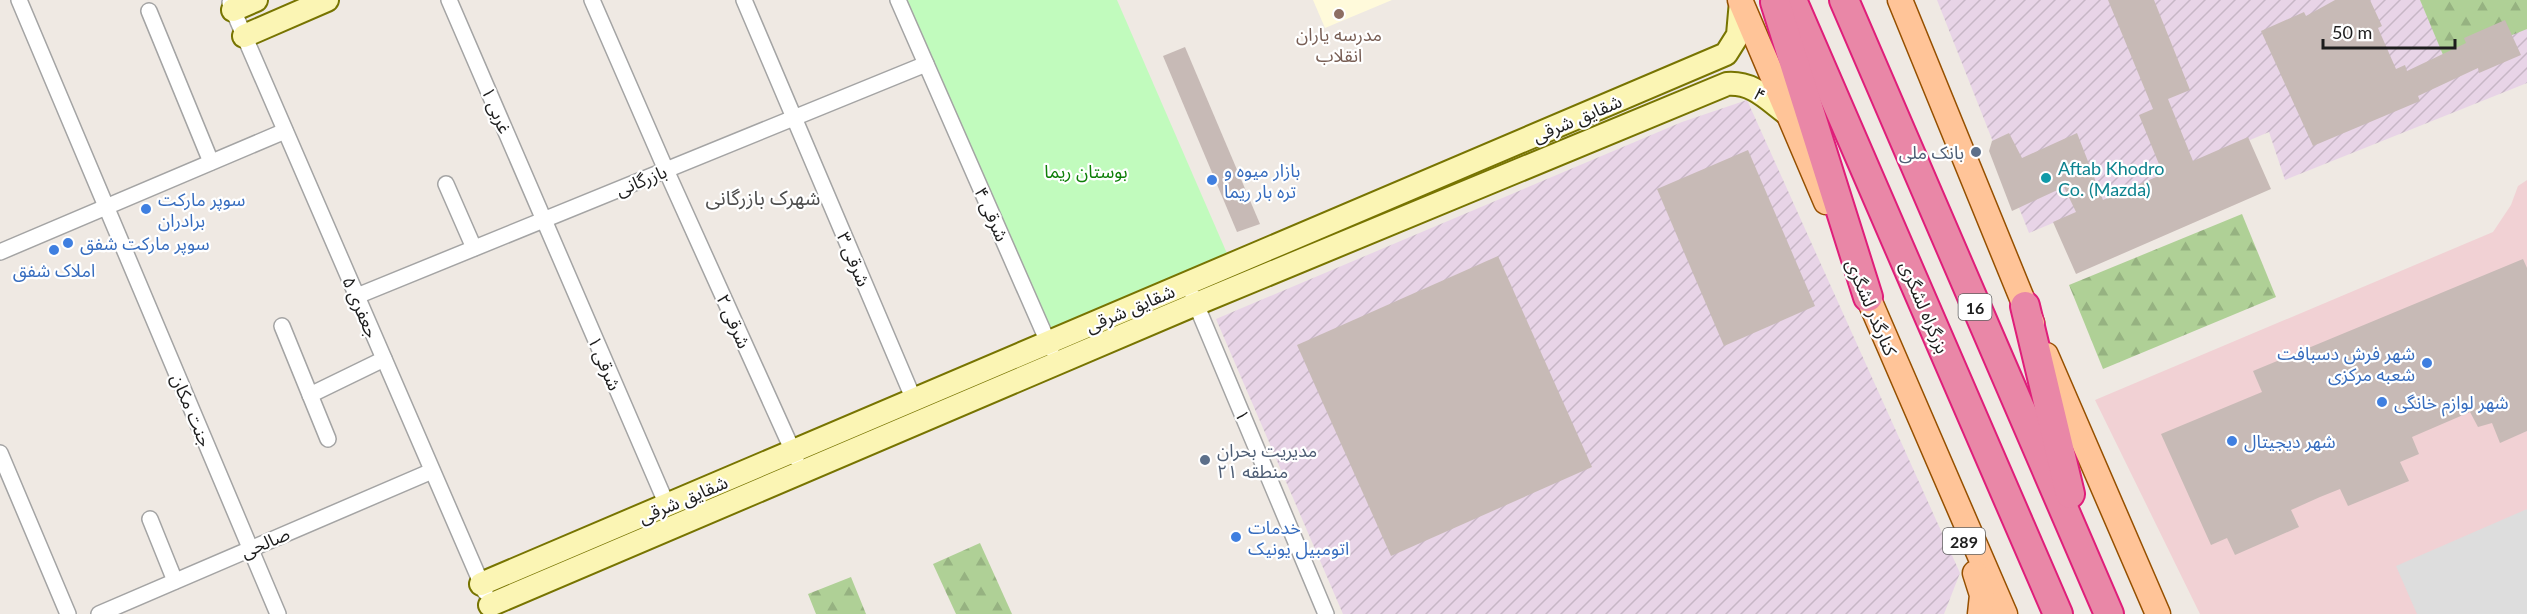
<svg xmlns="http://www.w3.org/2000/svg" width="2527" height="614" viewBox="0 0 2527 614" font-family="Lato,'Noto Sans Arabic',sans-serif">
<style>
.commercial{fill:#f1d1d4}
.industrial{fill:url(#industrial-furrows)}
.education{fill:#fffadb}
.forest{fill:url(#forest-firs)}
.park{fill:#c1fbbd}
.parking{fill:#ddd}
.building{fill:#c7bab6}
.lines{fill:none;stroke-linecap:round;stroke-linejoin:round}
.street-casing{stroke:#a4a4a4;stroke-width:18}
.secondary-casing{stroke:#777401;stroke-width:26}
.primary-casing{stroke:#965000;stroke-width:27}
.highway-casing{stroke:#df1e7a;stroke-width:32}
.street{stroke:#fff;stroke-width:15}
.secondary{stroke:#fbf5b4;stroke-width:22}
.primary{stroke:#ffc498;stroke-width:24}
.highway{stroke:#e987a7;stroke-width:28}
.education-dot{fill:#8d6e63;stroke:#fff;stroke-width:2}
.service-dot{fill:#5c6f8a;stroke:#fff;stroke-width:2}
.culture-dot{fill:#0f9aa8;stroke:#fff;stroke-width:2}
.shop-dot{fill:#3f7fe0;stroke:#fff;stroke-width:2}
.labels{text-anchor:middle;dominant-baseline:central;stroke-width:4.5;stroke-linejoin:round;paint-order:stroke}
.shield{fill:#fff;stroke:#616161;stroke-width:1.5}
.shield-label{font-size:16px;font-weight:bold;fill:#1d1d1d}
.education-label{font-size:18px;fill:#785e54;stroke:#fff}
.street-label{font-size:18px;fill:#1d1d1d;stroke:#fff}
.service-label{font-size:18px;fill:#4e5e75;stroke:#fff;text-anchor:end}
.culture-label{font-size:18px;fill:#0d838f;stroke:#fff;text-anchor:start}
.shop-label{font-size:18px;fill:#366cbe;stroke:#fff;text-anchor:start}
.park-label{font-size:18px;fill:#0e7f08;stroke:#fff}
.neighbourhood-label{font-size:20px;fill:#505050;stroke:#fff}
</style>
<defs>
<pattern id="industrial-furrows" width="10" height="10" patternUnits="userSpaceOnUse" patternTransform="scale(1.5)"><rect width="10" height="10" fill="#e8d4e7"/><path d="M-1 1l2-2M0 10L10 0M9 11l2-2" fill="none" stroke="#c7b6c6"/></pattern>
<pattern id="forest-firs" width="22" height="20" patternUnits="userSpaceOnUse" patternTransform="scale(1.5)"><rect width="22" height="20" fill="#afd096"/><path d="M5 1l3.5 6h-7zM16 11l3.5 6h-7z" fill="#96b281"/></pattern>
</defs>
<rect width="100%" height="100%" fill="#efe9e3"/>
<polygon class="commercial" points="2527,180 2527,614 2200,614 2095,400 2493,232 2511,205 2518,186"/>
<g class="industrial">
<polygon points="1937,0 2527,0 2527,83 2285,180 2269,132 2029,233"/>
<polygon points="1747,100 1960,573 1944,614 1343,614 1216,319 1682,122"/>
</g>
<polygon class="education" points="1313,0 1392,0 1325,28"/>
<g class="forest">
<polygon points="2420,0 2527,0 2527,29 2446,62"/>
<polygon points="2242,214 2276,297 2103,369 2069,285"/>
<polygon points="980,543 1012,614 956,614 933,564"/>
<polygon points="851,577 866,614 816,614 808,594"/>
</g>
<polygon class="park" points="907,0 1117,0 1229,258 1050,332"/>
<polygon class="parking" points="2527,509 2527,614 2417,614 2396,566"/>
<g class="building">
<polygon points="2108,0 2154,0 2190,90 2168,99 2193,161 2248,137 2271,189 2076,274 2053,222 2076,212 2064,187 2012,211 1989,151 1992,141 2009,133 2022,158 2077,133 2103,200 2163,174 2139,115 2153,109"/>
<polygon points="2335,0 2370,0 2382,26 2378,28 2396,69 2405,65 2407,71 2466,43 2464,38 2505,20 2521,55 2479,73 2478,68 2418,96 2420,101 2313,146 2261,31 2304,12 2306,16"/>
<polygon points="1185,47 1260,224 1237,232 1163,56"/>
<polygon points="1748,150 1815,306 1724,346 1657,189"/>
<polygon points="1498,256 1592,467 1391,556 1297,345"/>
<polygon points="2523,259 2527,268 2527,431 2500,443 2492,423 2478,427 2470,412 2412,437 2419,454 2400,462 2409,481 2348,506 2340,489 2320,497 2291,510 2299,527 2235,555 2227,538 2211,545 2161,434 2262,392 2253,371"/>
</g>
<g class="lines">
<defs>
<g id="street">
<polyline points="19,0 278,614"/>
<polyline points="449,0 667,505"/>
<polyline points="592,0 666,170 796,458"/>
<polyline points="744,0 914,400"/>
<polyline points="898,0 1051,349"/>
<polyline points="230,3 485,592"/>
<polyline points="149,11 211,162"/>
<polyline points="446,184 474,248"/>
<polyline points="0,252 285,131"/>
<polyline points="357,296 926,64"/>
<polyline points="1193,297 1326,614"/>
<polyline points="282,326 328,439"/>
<polyline points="310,395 384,359"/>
<polyline points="0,453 68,614"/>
<polyline points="150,519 175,581"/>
<polyline points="99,614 432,471"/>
</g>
<g id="secondary">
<polyline points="233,10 256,0"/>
<polyline points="244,36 327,0"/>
<polyline points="481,584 1726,54 1738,35 1741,1"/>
<path d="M 490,605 L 1196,304 L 1727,84 C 1754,82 1768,100 1789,115"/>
</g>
<g id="primary">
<polyline points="1740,0 1826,202"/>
<polyline points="1900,0 2032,323"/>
<polyline points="1861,281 2005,614"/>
<polyline points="2046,355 2158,614"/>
<polyline points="1975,573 1982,595 1980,614"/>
</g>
<g id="highway">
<polyline points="1792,0 2058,614"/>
<polyline points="1844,0 2109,614"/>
<polyline points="1775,2 1868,297"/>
<polyline points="2025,306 2070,494"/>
</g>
</defs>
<use href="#street" class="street-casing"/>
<use href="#secondary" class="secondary-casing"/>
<use href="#primary" class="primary-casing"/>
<use href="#highway" class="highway-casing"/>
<use href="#street" class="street"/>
<use href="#secondary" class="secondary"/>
<use href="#primary" class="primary"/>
<use href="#highway" class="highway"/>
</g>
<circle class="education-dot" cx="1339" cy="14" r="6"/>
<g class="service-dot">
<circle cx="1976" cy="152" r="6"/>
<circle cx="1205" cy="460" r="6"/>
</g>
<circle class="culture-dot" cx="2046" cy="178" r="6"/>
<g class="shop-dot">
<circle cx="1212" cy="180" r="6"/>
<circle cx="146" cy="209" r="6"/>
<circle cx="68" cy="243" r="6"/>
<circle cx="54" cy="250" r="6"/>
<circle cx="2427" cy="363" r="6"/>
<circle cx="2382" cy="402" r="6"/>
<circle cx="2232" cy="441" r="6"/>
<circle cx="1236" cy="537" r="6"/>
</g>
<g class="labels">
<g class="shield">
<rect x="1958.5" y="294" width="33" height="26" rx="4.5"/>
<rect x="1943" y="528" width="42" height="26" rx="4.5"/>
</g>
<g class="shield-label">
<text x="1975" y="307">16</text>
<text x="1964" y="541">289</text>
</g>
<g class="education-label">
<text x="1339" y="34">مدرسه یاران<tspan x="1339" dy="21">انقلاب</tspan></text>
</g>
<g class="street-label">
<text transform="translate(1760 94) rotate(34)">۴</text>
<text transform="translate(497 110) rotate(67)">۱ غربی</text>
<text transform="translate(1577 118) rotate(-23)">شقایق شرقی</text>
<text transform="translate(641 180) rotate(-22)">بازرگانی</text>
<text transform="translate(992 214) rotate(66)">۴ شرقی</text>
<text transform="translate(854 259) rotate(67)">۳ شرقی</text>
<text transform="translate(361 307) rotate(67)">جعفری ۵</text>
<text transform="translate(1872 307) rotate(67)">کنارگذر لشگری</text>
<text transform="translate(1925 307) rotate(67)">بزرگراه لشگری</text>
<text transform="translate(1130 308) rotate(-23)">شقایق شرقی</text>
<text transform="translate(734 321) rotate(66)">۲ شرقی</text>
<text transform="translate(605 363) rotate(67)">۱ شرقی</text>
<text transform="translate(192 410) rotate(67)">جنت مکان</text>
<text transform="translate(1243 415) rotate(67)">۱</text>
<text transform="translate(683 499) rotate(-23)">شقایق شرقی</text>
<text transform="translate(265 542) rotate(-23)">صالحی</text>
</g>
<g class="service-label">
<text x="1964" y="152">بانک ملی</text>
<text x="1217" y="450" text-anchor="start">مدیریت بحران<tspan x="1217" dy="21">منطقه ۲۱</tspan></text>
</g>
<g class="culture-label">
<text x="2058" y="168">Aftab Khodro<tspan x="2058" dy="21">Co. (Mazda)</tspan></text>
</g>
<g class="shop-label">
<text x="1224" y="170">بازار میوه و<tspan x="1224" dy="21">تره بار ریما</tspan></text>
<text x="158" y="199">سوپر مارکت<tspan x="158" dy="21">برادران</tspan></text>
<text x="80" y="243">سوپر مارکت شفق</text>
<text x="54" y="270" text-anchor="middle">املاک شفق</text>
<text x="2415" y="353" text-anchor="end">شهر فرش دسبافت<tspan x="2415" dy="21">شعبه مرکزی</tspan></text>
<text x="2394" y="402">شهر لوازم خانگی</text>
<text x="2244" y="441">شهر دیجیتال</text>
<text x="1248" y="527">خدمات<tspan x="1248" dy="21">اتومبیل یونیک</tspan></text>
</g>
<g class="park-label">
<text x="1086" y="171">بوستان ریما</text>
</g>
<g class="neighbourhood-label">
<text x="763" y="197">شهرک بازرگانی</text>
</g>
</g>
<path d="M2323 39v9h132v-9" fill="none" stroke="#1d1d1d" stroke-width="3"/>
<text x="2332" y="39" font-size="18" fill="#1d1d1d" stroke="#ffffff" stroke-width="4.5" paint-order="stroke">50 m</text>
</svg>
